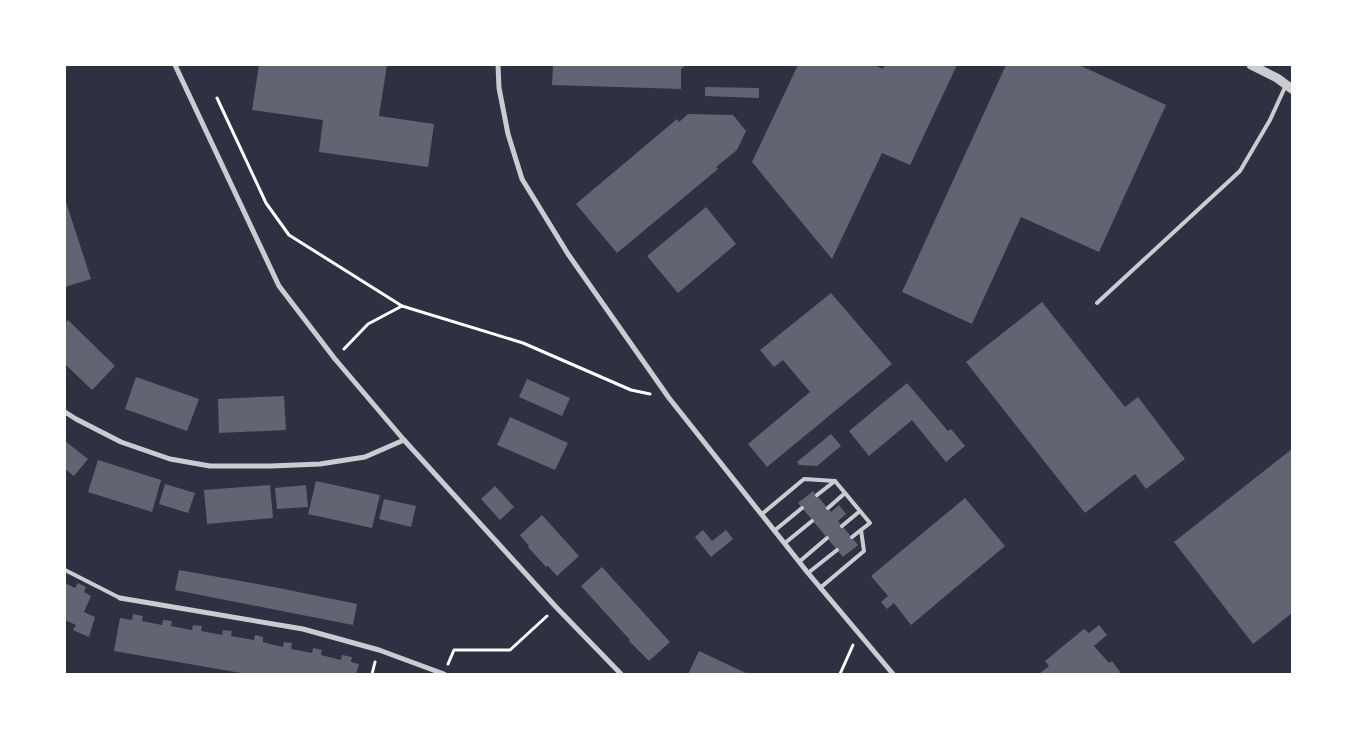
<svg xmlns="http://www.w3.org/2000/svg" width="1357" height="739" viewBox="0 0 1357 739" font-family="'Open Sans',sans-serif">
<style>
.building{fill:#626471}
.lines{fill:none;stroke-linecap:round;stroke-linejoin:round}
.path{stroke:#fff;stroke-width:3}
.service{stroke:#caccd0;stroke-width:4}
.minor{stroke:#caccd0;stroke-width:5}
.tertiary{stroke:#caccd0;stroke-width:9}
</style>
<rect width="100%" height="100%" fill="#2d3142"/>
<g class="building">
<polygon points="259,65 387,65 379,116 434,124 428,167 319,152 323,120 252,110"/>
<polygon points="553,65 686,65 681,69 681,89 552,85"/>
<polygon points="798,65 874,65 883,69 885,65 957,65 910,165 882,153 832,259 752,162"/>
<polygon points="1006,65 1079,65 1166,105 1099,252 1021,217 972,324 902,292"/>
<polygon points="705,87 759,88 759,98 705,96"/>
<polygon points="688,114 733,115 746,131 737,150 716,167 718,169 617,253 576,204 677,119 679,122"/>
<polygon points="65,199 91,279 65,287"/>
<polygon points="706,207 736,244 678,293 647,256"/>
<polygon points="831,293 892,364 767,467 748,444 810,392 783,360 774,367 760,350"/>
<polygon points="1042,302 1125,407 1138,397 1185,459 1146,489 1135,474 1085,513 966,362"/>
<polygon points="68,320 115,366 92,390 65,364 65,323"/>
<polygon points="136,377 199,399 187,431 125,409"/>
<polygon points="527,379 570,398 562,416 519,397"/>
<polygon points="907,383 948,431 951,429 965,446 946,462 912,420 869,456 849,431"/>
<polygon points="284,396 286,430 219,433 218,399"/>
<polygon points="510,417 568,443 555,470 497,445"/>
<polygon points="831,434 841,446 817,466 799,465 797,462"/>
<polygon points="65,441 88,459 74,476 65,469"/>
<polygon points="1292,449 1292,613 1253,644 1174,542"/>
<polygon points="98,460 161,480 152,512 88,492"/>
<polygon points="316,481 380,495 372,528 308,514"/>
<polygon points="165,484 195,493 188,513 159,504"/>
<polygon points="270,485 273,518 207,524 204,490"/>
<polygon points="306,485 308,507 277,509 275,488"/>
<polygon points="495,486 514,507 500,520 481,499"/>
<polygon points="813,491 831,512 839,505 846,514 838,521 858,545 843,557 798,503"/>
<polygon points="965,498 1005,546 911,625 894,603 887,609 881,602 888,596 871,576"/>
<polygon points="384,499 416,506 411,527 379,519"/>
<polygon points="542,515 579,556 557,576 548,566 546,567 528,547 529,546 520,535"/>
<polygon points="703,530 712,541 726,530 733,539 711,557 695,537"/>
<polygon points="602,567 670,642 649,661 629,641 630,640 581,586"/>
<polygon points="179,570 274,587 357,604 353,625 175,590"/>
<polygon points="65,583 75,588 78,583 86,587 84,592 91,596 84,612 95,617 89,637 73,630 76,625 65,620"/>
<polygon points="133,614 143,616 142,621 162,625 163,620 172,621 171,626 192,630 193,625 202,626 201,631 222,635 223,630 232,631 231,636 254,640 255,635 263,637 263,642 270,644 283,647 284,642 292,643 291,649 312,653 313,648 322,650 321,655 341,660 342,655 352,657 351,662 359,664 356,674 247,674 114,651 120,618 132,620"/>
<polygon points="1099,625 1107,635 1094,646 1109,663 1112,661 1120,672 1118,674 1039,674 1049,666 1045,661 1084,629 1089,633"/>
<polygon points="699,651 748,674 688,674"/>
</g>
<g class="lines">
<g class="path">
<polyline points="217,98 266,203 289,235 402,306"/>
<polyline points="344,349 368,324 402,306 523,343 631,390 650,394"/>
<polyline points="448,664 454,650 510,650 547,616"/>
<polyline points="372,674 375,662"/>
<polyline points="840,674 853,645"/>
</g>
<g class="service">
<polyline points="1097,303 1240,171 1270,120 1286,85"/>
<polyline points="817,495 835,481"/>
<polyline points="828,508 845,493"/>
<polyline points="762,514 804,479 835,481 870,523 861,530 864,551 820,588"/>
<polyline points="842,526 860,511"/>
<polyline points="774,531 802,508"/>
<polyline points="852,537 861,530"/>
<polyline points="785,543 812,521"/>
<polyline points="799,562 827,538"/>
<polyline points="65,570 120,598"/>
<polyline points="808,573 837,550"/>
</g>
<g class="minor">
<polyline points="175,65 279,286 335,359 404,440 556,607 621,674"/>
<polyline points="498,65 499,88 508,134 522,179 568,254 669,398 808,573 893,674"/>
<polyline points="65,412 76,419 121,442 170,459 210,466 271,466 320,464 365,457 404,440"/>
<polyline points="120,598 303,629 379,650 444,674"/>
</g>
<polyline class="tertiary" points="1251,65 1277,78 1292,89"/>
</g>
<rect width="1357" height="739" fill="none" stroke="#ffffff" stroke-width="132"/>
</svg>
